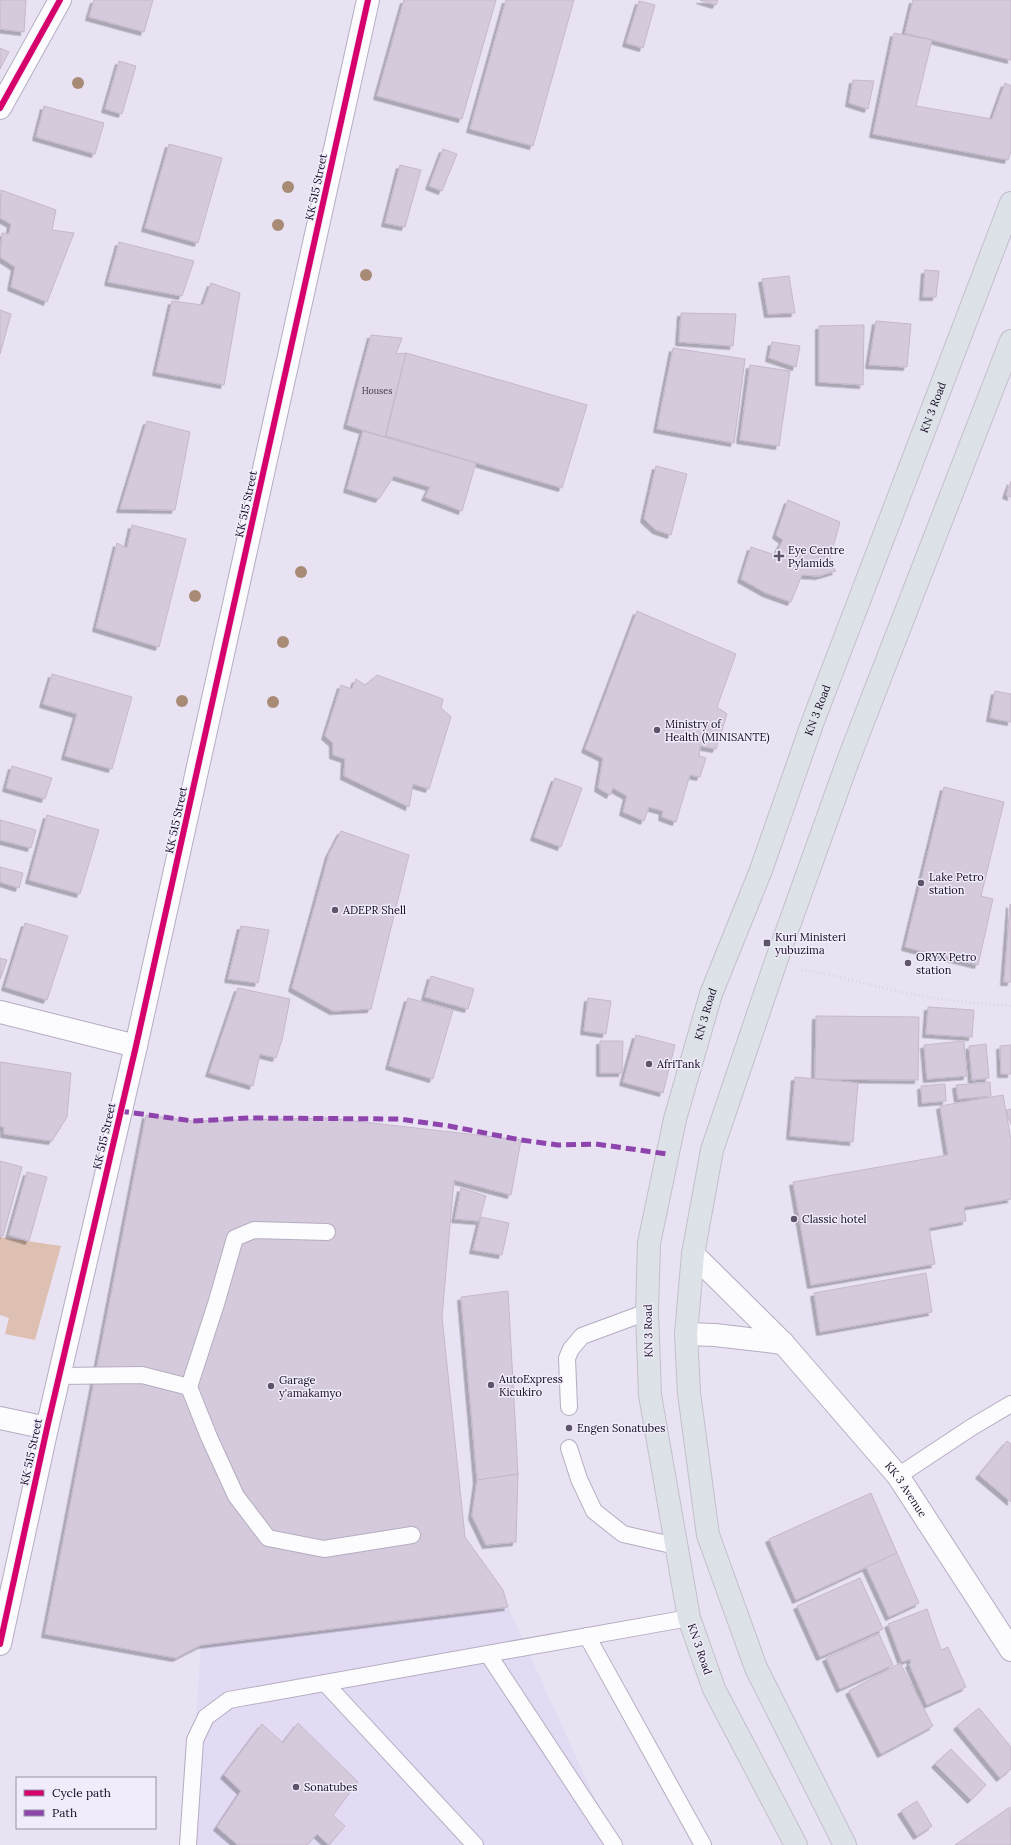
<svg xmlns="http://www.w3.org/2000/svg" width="1011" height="1845" viewBox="0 0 1011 1845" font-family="Lora,serif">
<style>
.built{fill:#e3daf4}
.green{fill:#dec0b2}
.building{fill:#d5cadb;stroke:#c5b8cb;filter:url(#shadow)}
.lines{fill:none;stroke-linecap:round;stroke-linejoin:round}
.service-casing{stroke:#b5adc2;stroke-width:18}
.minor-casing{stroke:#b5adc2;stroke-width:24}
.secondary-casing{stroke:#b5adc2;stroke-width:24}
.trunk-casing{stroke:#c3bfca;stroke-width:24}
.path{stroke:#d8d6db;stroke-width:2.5;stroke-dasharray:1 3;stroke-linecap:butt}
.service{stroke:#fcfbfd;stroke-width:16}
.minor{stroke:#fcfbfd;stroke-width:22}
.secondary{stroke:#fcfbfd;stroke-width:22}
.trunk{stroke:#dde2e8;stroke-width:22}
.quiet{stroke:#8e44ad;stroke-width:5;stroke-dasharray:10 5;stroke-linecap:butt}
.cycleway-casing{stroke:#f1ecfb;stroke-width:8}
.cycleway{stroke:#d6006c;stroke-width:6}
.tree{fill:#a88b77}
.poi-dot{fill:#5e546b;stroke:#f1ecfb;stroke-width:1.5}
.labels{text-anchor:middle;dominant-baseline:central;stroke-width:3;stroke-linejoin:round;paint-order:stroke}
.number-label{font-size:9px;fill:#443850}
.street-label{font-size:11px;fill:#130822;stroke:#f1ecfb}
.poi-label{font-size:11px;fill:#130822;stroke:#f1ecfb;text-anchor:start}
</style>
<defs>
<filter id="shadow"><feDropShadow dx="-3.5" dy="3.5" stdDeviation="0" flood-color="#0004"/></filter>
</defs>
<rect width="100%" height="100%" fill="#e8e2f3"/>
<polygon class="built" points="508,1607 616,1845 188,1845 201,1645"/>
<polygon class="green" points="0,1237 61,1246 35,1340 5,1334 9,1318 0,1315"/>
<g class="building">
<polygon points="0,0 26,0 24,32 0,29"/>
<polygon points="94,0 153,0 144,32 89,17"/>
<polygon points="404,0 496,0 462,119 377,96"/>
<polygon points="506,0 574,0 533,146 470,129"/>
<polygon points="700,0 718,0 716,5"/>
<polygon points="913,0 1011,0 1011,60 905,33"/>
<polygon points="639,1 655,5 643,48 626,43"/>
<polygon points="894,33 932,40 916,106 992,119 1005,83 1011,86 1011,151 1008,160 873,134"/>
<polygon points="0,48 9,52 0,69"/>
<polygon points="119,61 136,66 122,114 105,109"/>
<polygon points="853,80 874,81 868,109 849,103"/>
<polygon points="44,106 104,123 95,154 36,137"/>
<polygon points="169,144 222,158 198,243 145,228"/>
<polygon points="443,149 457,154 442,191 429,186"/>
<polygon points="400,165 421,170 405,227 385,223"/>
<polygon points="1,190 56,210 52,230 74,233 47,302 11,287 15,267 0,257 2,233 9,234 11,224 0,218"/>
<polygon points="119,242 194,261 182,296 108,282"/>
<polygon points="925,270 939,271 936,297 923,297"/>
<polygon points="789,276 795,313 768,314 762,279"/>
<polygon points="211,283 240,293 224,385 156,372 172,301 203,305"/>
<polygon points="0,310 11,314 0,354"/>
<polygon points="681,313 736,314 733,346 679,342"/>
<polygon points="876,321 911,324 907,367 869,365"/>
<polygon points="864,325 863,385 819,382 819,326"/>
<polygon points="371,335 402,338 396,354 406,353 385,437 347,425"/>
<polygon points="772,342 800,346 796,367 769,358"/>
<polygon points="673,348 745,359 734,443 657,429"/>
<polygon points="406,353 587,405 562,488 386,436"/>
<polygon points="750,365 790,371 779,446 740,440"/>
<polygon points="147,421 190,432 175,510 120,509"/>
<polygon points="363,431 476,463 462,511 425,497 430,487 394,476 379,499 347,489"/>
<polygon points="656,466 687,474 671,535 656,530 644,519"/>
<polygon points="1011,481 1011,497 1006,495"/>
<polygon points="788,500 840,522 829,562 836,571 819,576 802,575 791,602 766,593 741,579 751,547 775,555 783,540 776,535"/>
<polygon points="132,525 186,539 159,647 96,628 117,543 127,548"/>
<polygon points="637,611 736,654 717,707 727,714 716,749 700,746 699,756 706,758 700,777 690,775 676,822 662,817 663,811 649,807 644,821 623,812 627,796 613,788 610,795 598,788 603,758 585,749"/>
<polygon points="52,674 132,697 112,769 65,756 77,714 43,704"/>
<polygon points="377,675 443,699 441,708 451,717 429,789 413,784 409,807 344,776 345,759 333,755 333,743 325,736 341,685 352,689 356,679 365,685"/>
<polygon points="995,691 1011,694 1011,722 990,718"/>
<polygon points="12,766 52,778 45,799 6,788"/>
<polygon points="555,778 582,788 561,847 534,837"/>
<polygon points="944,787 1004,802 981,896 993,899 978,965 905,947"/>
<polygon points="47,815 99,830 80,894 29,880"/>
<polygon points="0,820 36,830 31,848 0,840"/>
<polygon points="341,831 409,855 371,1009 333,1011 292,988 329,854"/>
<polygon points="0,867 23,873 19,888 0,882"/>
<polygon points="1010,904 1011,905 1011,982 1004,982"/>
<polygon points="25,923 68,936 47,1000 5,987"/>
<polygon points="241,926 269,930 258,983 228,979"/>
<polygon points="0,958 7,960 0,979"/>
<polygon points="431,976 474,989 468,1009 425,997"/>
<polygon points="238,988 290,999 282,1040 276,1058 260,1054 253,1086 209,1073"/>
<polygon points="408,998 453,1010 433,1079 389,1066"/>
<polygon points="588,998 611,1001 606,1034 584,1031"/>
<polygon points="928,1007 974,1010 972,1037 926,1034"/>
<polygon points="816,1016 919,1017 918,1080 815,1079"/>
<polygon points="636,1035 675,1045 663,1093 623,1082"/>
<polygon points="600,1041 623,1041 622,1073 600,1073"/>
<polygon points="964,1041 967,1076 927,1079 924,1045"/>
<polygon points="986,1044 989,1078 972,1080 969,1046"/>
<polygon points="1011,1045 1011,1074 1001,1074 1000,1046"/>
<polygon points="0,1062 71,1073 67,1117 52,1141 4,1134 4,1127 0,1126"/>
<polygon points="795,1077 858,1083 853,1142 790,1136"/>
<polygon points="990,1082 991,1096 958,1099 956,1085"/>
<polygon points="945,1084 946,1101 922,1103 921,1086"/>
<polygon points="1003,1095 1011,1140 1011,1199 964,1207 966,1221 929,1228 935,1264 811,1285 793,1182 948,1155 940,1106"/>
<polygon points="1011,1109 1011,1125 1006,1110"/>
<polygon points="146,1115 193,1121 328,1118 521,1140 511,1195 454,1180 442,1317 465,1537 503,1590 508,1607 201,1645 176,1658 45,1634"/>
<polygon points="0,1161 22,1167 3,1236 0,1235"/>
<polygon points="27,1172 47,1177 29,1241 9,1235"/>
<polygon points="461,1188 486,1196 479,1221 455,1219"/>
<polygon points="481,1217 509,1223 502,1255 473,1250"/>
<polygon points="926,1273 932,1312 820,1332 814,1293"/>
<polygon points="508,1291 518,1474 477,1480 461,1297"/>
<polygon points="1007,1441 1011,1444 1011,1502 979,1475"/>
<polygon points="518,1474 516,1542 486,1545 472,1516 477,1480"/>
<polygon points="871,1493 897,1553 796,1600 769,1539"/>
<polygon points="897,1553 919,1603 889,1617 866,1567"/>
<polygon points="860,1578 883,1629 820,1657 797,1606"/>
<polygon points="927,1609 941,1650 948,1647 966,1687 927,1705 909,1664 911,1663 910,1659 902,1662 888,1624"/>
<polygon points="879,1634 893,1665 840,1689 826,1658"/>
<polygon points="900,1663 933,1726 881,1754 849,1691"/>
<polygon points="979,1708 1011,1747 1011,1769 1000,1778 957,1726"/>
<polygon points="298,1723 358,1782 333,1815 345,1826 329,1845 317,1834 307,1845 238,1845 217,1827 241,1791 224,1775 262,1724 283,1743"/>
<polygon points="951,1749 986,1785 971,1800 935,1764"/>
<polygon points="917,1801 932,1826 917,1836 901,1811"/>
<polygon points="1010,1807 1011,1845 955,1845"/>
</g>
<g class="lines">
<defs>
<g id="service">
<polyline points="59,1376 142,1375 189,1387 209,1437 236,1496 268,1538 324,1549 412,1535"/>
<polyline points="189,1387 216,1304 235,1238 254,1230 327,1232"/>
<polyline points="569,1407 567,1358 571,1349 582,1336 647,1312"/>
<polyline points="569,1448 579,1479 594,1511 623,1534 676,1546"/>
<polyline points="898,1476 972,1427 1011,1404"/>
<polyline points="587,1636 703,1845"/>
<polyline points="488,1654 614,1845"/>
<polyline points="325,1683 475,1845"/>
<polyline points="188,1845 195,1740 206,1717 229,1700 689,1618"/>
</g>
<g id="minor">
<polyline points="0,108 60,0"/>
<polyline points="0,1012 136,1046"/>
<polyline points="0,1418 47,1428"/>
<polyline points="0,1644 47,1428 136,1046 368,0"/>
</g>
<g id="secondary">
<path id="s1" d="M 693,1254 L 783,1343 L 898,1476 L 1011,1650"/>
<polyline points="686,1334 715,1335 783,1343"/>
</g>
<g id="trunk">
<path id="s2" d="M 796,1845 L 714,1689 L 689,1618 L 650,1395 L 647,1312 L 649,1243 L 675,1119 L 711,994 L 761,870 L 812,724 L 1011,203"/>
<polyline points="845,1845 756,1668 708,1535 689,1393 686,1334 693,1254 712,1150 774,967 849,758 1011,341"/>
</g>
</defs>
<use href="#service" class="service-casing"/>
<use href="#minor" class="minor-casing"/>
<use href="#secondary" class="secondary-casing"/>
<use href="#trunk" class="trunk-casing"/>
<path class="path" d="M 801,970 C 834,974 864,984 896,991 C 934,999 972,1003 1011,1006"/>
<use href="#service" class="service"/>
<use href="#minor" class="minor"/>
<use href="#secondary" class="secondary"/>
<use href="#trunk" class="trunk"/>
<polyline class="quiet" points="119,1111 193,1121 249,1118 399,1119 449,1126 521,1140 558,1145 596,1144 667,1154"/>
<defs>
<g id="cycleway">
<polyline points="0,108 60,0"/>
<polyline points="0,1644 47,1428 136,1046 368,0"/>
</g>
</defs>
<use href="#cycleway" class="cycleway-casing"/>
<use href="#cycleway" class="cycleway"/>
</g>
<g class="tree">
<circle cx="78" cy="83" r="6"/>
<circle cx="288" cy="187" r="6"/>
<circle cx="278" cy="225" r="6"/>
<circle cx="366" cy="275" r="6"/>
<circle cx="301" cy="572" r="6"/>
<circle cx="195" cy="596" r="6"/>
<circle cx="283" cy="642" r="6"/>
<circle cx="182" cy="701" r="6"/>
<circle cx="273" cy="702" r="6"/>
</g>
<g class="poi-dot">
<path d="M777 550h4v4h4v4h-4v4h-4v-4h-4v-4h4z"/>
<circle cx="657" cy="730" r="4"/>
<circle cx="921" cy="883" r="4"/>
<circle cx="335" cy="910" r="4"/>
<rect x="763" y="939" width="8" height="8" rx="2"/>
<circle cx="908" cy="963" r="4"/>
<circle cx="649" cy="1064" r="4"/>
<circle cx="794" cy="1219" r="4"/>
<circle cx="491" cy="1385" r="4"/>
<circle cx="271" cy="1386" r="4"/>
<circle cx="569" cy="1428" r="4"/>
<circle cx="296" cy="1787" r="4"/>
</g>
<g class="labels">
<g class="number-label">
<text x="377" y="390">Houses</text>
</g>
<g class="street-label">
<text transform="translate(316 187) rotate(-78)">KK 515 Street</text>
<text stroke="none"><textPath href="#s2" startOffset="1514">KN 3 Road</textPath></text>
<text transform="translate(246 504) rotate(-78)">KK 515 Street</text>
<text stroke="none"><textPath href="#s2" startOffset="1190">KN 3 Road</textPath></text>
<text transform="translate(176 820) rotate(-78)">KK 515 Street</text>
<text stroke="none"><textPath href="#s2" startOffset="866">KN 3 Road</textPath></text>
<text transform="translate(104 1136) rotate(-77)">KK 515 Street</text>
<text transform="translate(648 1331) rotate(-91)">KN 3 Road</text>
<text transform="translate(31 1452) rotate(-78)">KK 515 Street</text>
<text stroke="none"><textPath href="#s1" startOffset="318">KK 3 Avenue</textPath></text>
<text transform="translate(700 1649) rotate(71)">KN 3 Road</text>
</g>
<g class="poi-label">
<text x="788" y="550">Eye Centre<tspan x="788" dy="13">Pylamids</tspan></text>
<text x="665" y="724">Ministry of<tspan x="665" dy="13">Health (MINISANTE)</tspan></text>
<text x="929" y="877">Lake Petro<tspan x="929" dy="13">station</tspan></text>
<text x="343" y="910">ADEPR Shell</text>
<text x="775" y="937">Kuri Ministeri<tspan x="775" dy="13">yubuzima</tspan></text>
<text x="916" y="957">ORYX Petro<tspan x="916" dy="13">station</tspan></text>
<text x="657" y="1064">AfriTank</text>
<text x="802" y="1219">Classic hotel</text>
<text x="499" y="1379">AutoExpress<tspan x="499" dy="13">Kicukiro</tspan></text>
<text x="279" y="1380">Garage<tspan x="279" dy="13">y'amakamyo</tspan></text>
<text x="577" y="1428">Engen Sonatubes</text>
<text x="304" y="1787">Sonatubes</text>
</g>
</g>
<rect x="16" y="1777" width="140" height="52" fill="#f1ecfb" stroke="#9891a4"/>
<rect x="24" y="1790" width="20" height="6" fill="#d6006c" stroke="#9891a4"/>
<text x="52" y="1797" font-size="12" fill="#130822">Cycle path</text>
<rect x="24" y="1810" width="20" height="6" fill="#8e44ad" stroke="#9891a4"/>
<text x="52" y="1817" font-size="12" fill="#130822">Path</text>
</svg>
